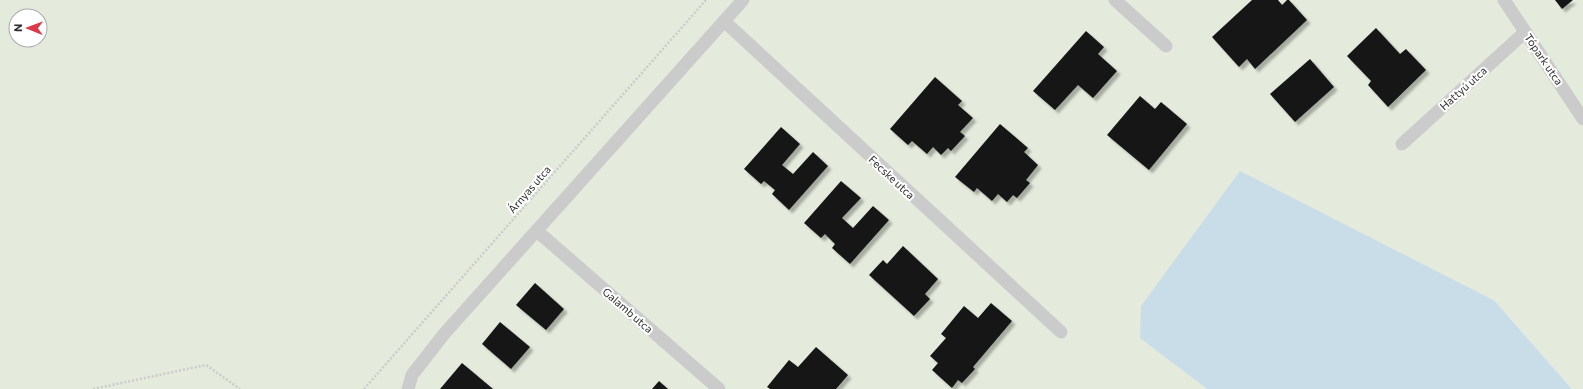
<svg xmlns="http://www.w3.org/2000/svg" width="1583" height="389" viewBox="0 0 1583 389" font-family="Commissioner,sans-serif">
<style>
.green{fill:#e4eadc;fill-rule:evenodd}
.water{fill:#c9dde9}
.building{fill:#151515;filter:url(#shadow)}
.lines{fill:none;stroke-linecap:round;stroke-linejoin:round}
.path{stroke:#cbcbcb;stroke-width:2.5;stroke-dasharray:2 2;stroke-linecap:butt}
.lane{stroke:#cbcbcb;stroke-width:13}
.labels{text-anchor:middle;dominant-baseline:central;stroke-width:4;stroke-linejoin:round;paint-order:stroke}
.street-label{font-size:11px;fill:#2e2e2e;stroke:#fff}
</style>
<defs>
<filter id="shadow"><feDropShadow dx="3.5" dy="3.5" stdDeviation="1" flood-color="#0004"/></filter>
</defs>
<rect width="100%" height="100%" fill="#fff"/>
<path class="green" d="M 0,0 L 1583,0 L 1583,389 L 1572,389 L 1495,301 L 1141,338 L 1207,389 L 0,389 ZM 16,16 L 40,16 L 40,40 L 16,40 Z"/>
<polygon class="water" points="1240,171 1495,301 1572,389 1207,389 1140,338 1141,306"/>
<g class="building">
<polygon points="1252,0 1278,0 1282,5 1287,0 1289,0 1307,20 1255,69 1247,59 1239,67 1212,37"/>
<polygon points="1555,0 1573,0 1562,9"/>
<polygon points="1376,28 1400,54 1406,49 1426,70 1388,107 1368,85 1371,81 1347,56"/>
<polygon points="1086,31 1104,47 1098,54 1117,71 1093,98 1078,85 1055,110 1033,91"/>
<polygon points="1310,59 1334,87 1295,122 1270,94"/>
<polygon points="935,77 962,101 958,105 973,118 960,132 965,136 951,151 948,148 941,155 933,147 927,154 912,141 908,145 890,129"/>
<polygon points="1140,96 1155,109 1161,102 1187,124 1149,170 1107,135"/>
<polygon points="1000,124 1028,148 1024,152 1038,165 1026,180 1030,183 1017,198 1013,195 1007,202 998,194 992,201 977,188 974,192 955,177"/>
<polygon points="781,127 800,144 782,165 793,174 813,152 828,166 789,210 772,194 775,190 764,181 761,184 744,169"/>
<polygon points="841,181 861,198 842,218 853,228 873,206 889,220 850,264 832,248 835,244 825,234 821,238 804,223"/>
<polygon points="903,246 938,279 925,294 930,299 914,316 869,275 883,260 887,264"/>
<polygon points="535,283 564,309 546,330 516,305"/>
<polygon points="991,303 1012,321 973,367 975,369 962,383 958,380 952,388 932,370 938,363 930,356 946,338 941,334 964,306 978,318"/>
<polygon points="500,322 530,347 511,369 482,344"/>
<polygon points="816,347 848,375 836,389 770,389 767,387 789,360 798,367"/>
<polygon points="462,363 493,389 440,389"/>
<polygon points="659,381 668,389 652,389"/>
</g>
<g class="lines">
<g class="path">
<polyline points="93,389 206,365 240,389"/>
<polyline points="364,389 706,0"/>
</g>
<g class="lane">
<polyline points="1115,0 1166,46"/>
<polyline points="1504,0 1583,119"/>
<polyline points="724,21 1061,332"/>
<polyline points="1402,144 1525,32"/>
<polyline points="537,231 719,389"/>
<polyline points="408,389 412,375 444,334 743,0"/>
</g>
</g>
<g class="labels">
<g class="street-label">
<text transform="translate(1544 59) rotate(56)">Tópark utca</text>
<text transform="translate(1463 88) rotate(-42)">Hattyú utca</text>
<text transform="translate(892 177) rotate(43)">Fecske utca</text>
<text transform="translate(529 189) rotate(-49)">Árnyas utca</text>
<text transform="translate(628 310) rotate(41)">Galamb utca</text>
</g>
</g>
<g transform="translate(28 28) rotate(271)"><circle r="19" fill="#ffffff" stroke="#ababab"/>
<path d="M0-3L7 15L0 10L-7 15Z" fill="#db3a49"/>
<text y="-6" font-size="11" font-weight="bold" text-anchor="middle" fill="#2e2e2e">N</text>
</g>
</svg>
